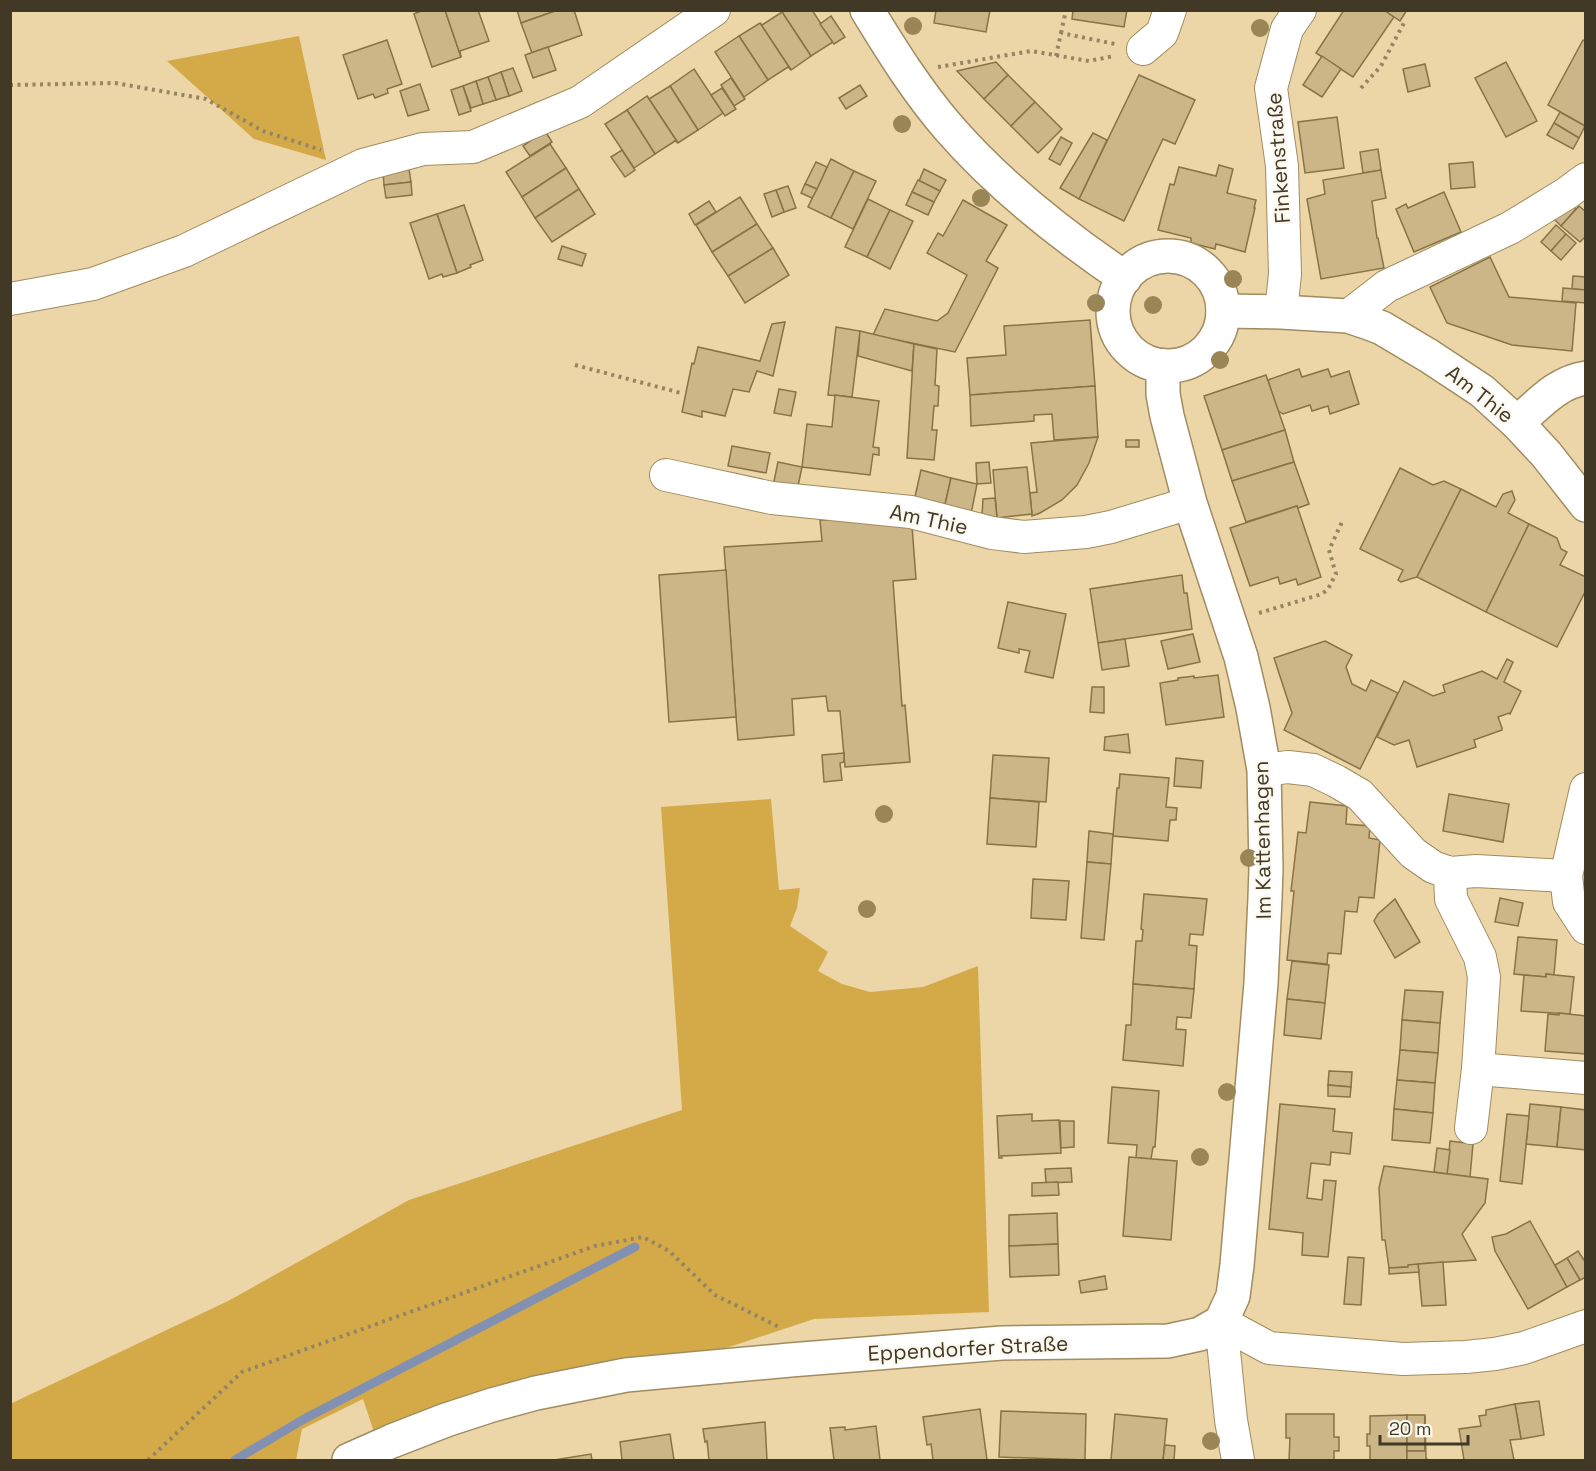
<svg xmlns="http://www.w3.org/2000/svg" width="1596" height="1471" viewBox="0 0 1596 1471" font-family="'Space Grotesk',sans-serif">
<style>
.green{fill:#d4aa49}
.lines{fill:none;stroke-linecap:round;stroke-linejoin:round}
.stream{stroke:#8291b2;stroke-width:9}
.building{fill:#ccb688;stroke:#877346;stroke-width:1.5}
.street-casing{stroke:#a18c5f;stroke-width:34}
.secondary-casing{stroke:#a18c5f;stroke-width:36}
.path{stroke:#958564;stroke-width:4;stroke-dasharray:3 4.5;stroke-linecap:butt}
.street{stroke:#fff;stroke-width:32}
.secondary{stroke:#fff;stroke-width:33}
.tree{fill:#9a8556}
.labels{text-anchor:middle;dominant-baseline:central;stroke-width:4.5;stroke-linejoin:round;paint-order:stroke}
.street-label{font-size:21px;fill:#413825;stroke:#fdf9ef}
</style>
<rect width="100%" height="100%" fill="#ecd5a6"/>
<g class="green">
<polygon points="299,36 326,160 254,139 167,61"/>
<polygon points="771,799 779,890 800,888 797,908 790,926 828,952 818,971 842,984 870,992 923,987 978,966 989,1312 814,1319 726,1348 532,1378 374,1432 363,1399 302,1429 296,1460 11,1460 10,1404 228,1301 409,1200 682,1110 661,807"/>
</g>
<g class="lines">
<polyline class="stream" points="235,1460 304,1419 635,1247"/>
</g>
<g class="building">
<polygon points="423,10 445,10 461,57 432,67 414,14"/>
<polygon points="445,10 478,10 489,41 460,51 461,57"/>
<polygon points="517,10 558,10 521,23"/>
<polygon points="558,10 574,10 582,35 532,53 521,23"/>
<polygon points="785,10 812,10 833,42 811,56 782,12"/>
<polygon points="936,10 990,10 986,32 934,23"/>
<polygon points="1073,10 1127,10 1124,27 1072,19"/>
<polygon points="1344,10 1384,10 1394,17 1353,77 1316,53"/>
<polygon points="1384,10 1407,10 1400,21"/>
<polygon points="782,12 811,56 791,70 760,23 762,25"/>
<polygon points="831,16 845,37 834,44 820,24"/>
<polygon points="760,23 791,70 788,67 768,80 739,36"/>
<polygon points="739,36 768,80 744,97 715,52"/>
<polygon points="387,40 402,84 387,89 388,93 375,98 373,94 358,99 343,55"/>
<polygon points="1583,40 1586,42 1585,126 1548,105"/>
<polygon points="548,47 556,70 533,78 525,55"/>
<polygon points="1322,56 1341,69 1322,97 1303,85"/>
<polygon points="996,62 1008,75 984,99 957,71"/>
<polygon points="1506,62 1537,121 1506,137 1475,78"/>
<polygon points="1425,64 1430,86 1408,92 1403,69"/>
<polygon points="513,68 522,91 509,96 501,72"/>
<polygon points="694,69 723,113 698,130 670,86"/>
<polygon points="501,72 509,96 496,100 488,77"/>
<polygon points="1008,75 1035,102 1011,126 984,99"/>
<polygon points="1139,75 1195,100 1175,144 1163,139 1124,221 1079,199"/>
<polygon points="488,77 496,100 483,104 476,81"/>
<polygon points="731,78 745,99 734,106 721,85"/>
<polygon points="476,81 483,104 471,108 463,86"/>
<polygon points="420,84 429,110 408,116 400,91"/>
<polygon points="860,85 867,96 846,109 839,98"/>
<polygon points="463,86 471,111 459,115 451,90"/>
<polygon points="670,86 698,130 678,143 647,96 649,99"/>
<polygon points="722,88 736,109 725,116 711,95"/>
<polygon points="647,96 678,143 675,141 655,154 627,110"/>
<polygon points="1035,102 1062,129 1038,153 1011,126"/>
<polygon points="627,110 655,154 634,168 605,124"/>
<polygon points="1560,112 1585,126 1579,138 1554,123"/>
<polygon points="1337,117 1344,168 1305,173 1298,122"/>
<polygon points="1554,123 1579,138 1573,149 1547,135"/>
<polygon points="545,131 552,142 530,156 523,146"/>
<polygon points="1093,133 1107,140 1079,199 1060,188"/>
<polygon points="1061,137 1072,143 1060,165 1049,159"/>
<polygon points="550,144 566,168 522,197 506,172"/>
<polygon points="1378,149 1381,170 1363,173 1360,152"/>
<polygon points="622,150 635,170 625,177 611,157"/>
<polygon points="831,159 854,171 831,218 808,207"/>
<polygon points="816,162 827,167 817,189 805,184"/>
<polygon points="1473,162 1475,187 1451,189 1449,164"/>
<polygon points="1219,165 1233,169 1227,193 1256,200 1254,208 1255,208 1245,252 1216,244 1215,249 1191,243 1191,238 1158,230 1170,184 1174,185 1179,167 1216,176"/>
<polygon points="566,168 579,189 535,218 522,197"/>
<polygon points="409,169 411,182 384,185 383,172"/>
<polygon points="924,169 946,180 940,191 919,181"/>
<polygon points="1381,170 1386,198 1372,201 1377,238 1378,238 1384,268 1321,279 1307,199 1325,194 1323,180"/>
<polygon points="854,171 876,181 853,229 831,218"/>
<polygon points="918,180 940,191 934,202 912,192"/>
<polygon points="411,182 412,195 386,198 384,185"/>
<polygon points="805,184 817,189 812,198 801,193"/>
<polygon points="788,186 796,208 784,212 776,190"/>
<polygon points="579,189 595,214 552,242 535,218"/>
<polygon points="776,190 784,212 772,217 764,194"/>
<polygon points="912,192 934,202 928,215 906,205"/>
<polygon points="1444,192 1461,232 1414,252 1396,209 1406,204 1408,208"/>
<polygon points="740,197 757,224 712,252 696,225"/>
<polygon points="868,199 890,210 867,257 845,247"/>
<polygon points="963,200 1007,225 986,261 998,268 955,352 873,335 885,309 937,321 948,313 967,275 927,253 938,233 943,236"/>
<polygon points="709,201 716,212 695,225 689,214"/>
<polygon points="1568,201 1576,209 1561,226 1553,218"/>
<polygon points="464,205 483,260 470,265 471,267 457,273 437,214"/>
<polygon points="1579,206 1586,212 1586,236 1580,242 1561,226"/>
<polygon points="890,210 913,221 890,269 867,257"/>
<polygon points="437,214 457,273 443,277 442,274 429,279 410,223"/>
<polygon points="757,224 773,248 728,276 712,252"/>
<polygon points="1556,225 1566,234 1551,251 1541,242"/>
<polygon points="1566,234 1576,243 1561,260 1551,251"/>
<polygon points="562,246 586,254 582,266 558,259"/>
<polygon points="773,248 789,275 745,303 728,276"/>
<polygon points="1490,257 1509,297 1576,303 1572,351 1512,345 1447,323 1430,287"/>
<polygon points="1573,276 1586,277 1586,290 1572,289"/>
<polygon points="1563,288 1586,290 1586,303 1562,301"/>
<polygon points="1090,320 1095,386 970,395 967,358 1006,355 1004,326"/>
<polygon points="785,322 773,376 757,371 749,392 733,389 725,416 702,411 702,417 682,412 692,363 694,364 698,347 760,361 772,324"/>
<polygon points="836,327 860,331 852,397 828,395"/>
<polygon points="860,331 914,344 912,371 858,356"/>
<polygon points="914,344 937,349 935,385 939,386 938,406 934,406 932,430 937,430 934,460 907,458"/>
<polygon points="1299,369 1302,377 1328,369 1331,377 1349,371 1359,404 1330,414 1328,406 1312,411 1310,405 1283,414 1277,410 1268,380"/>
<polygon points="1266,375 1285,430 1222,450 1204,396"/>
<polygon points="1095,386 1098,437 1054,440 1052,414 1034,415 1034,421 971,426 970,395"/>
<polygon points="779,389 796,392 791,416 774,413"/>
<polygon points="835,395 879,401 873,447 879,448 879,455 873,454 870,475 802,467 807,424 832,427"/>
<polygon points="1285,430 1294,462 1232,481 1222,450"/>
<polygon points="1098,437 1089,463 1077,485 1062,500 1040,513 1032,516 1030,493 1037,492 1031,443"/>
<rect x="1126" y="440" width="13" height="7"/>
<polygon points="732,446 770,453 766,473 728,466"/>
<polygon points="778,462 802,467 797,491 773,486"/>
<polygon points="989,462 991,483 977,484 976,463"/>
<polygon points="1294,462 1309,504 1298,508 1297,506 1246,522 1232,481"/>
<polygon points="1027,467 1032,514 997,518 993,470"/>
<polygon points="1400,468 1433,485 1444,481 1461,489 1417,577 1401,582 1398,580 1403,570 1360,549"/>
<polygon points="921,470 951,478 944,509 914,501"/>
<polygon points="951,478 977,484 971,514 944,509"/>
<polygon points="1461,489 1496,507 1503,494 1512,491 1515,500 1508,513 1529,524 1486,612 1417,577"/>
<polygon points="995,498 997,518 982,516 983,499"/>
<polygon points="1297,506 1321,577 1298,585 1296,579 1280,584 1278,577 1250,586 1230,528"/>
<polygon points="852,519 912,526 916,579 893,581 902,706 905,705 910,762 845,767 840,711 828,711 826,696 792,699 794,735 738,740 736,717 724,547 822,541 820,520"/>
<polygon points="1529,524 1557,538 1561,549 1567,552 1560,565 1586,577 1586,590 1557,647 1486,612"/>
<polygon points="726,570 736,717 669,722 659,575"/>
<polygon points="1182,575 1184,593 1187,593 1192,629 1098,643 1090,589"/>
<polygon points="1008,602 1066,614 1053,678 1025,672 1030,651 1019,649 1019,653 998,648"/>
<polygon points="1193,634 1200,662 1168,669 1161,641"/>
<polygon points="1125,639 1129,666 1102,670 1098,643"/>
<polygon points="1325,641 1352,655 1346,667 1352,684 1366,691 1371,680 1398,693 1360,769 1284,730 1292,713 1274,658"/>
<polygon points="1507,659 1513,662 1504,682 1521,691 1510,714 1509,713 1498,717 1502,728 1502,730 1474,740 1476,747 1417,767 1409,740 1394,745 1377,737 1404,681 1433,696 1445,692 1443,685 1482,671 1497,679"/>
<polygon points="1218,675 1224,717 1166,725 1160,683 1178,680 1178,678 1194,676 1194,678"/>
<polygon points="1092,687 1104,687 1104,713 1090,712"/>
<polygon points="1128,734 1130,753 1104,750 1105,737"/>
<polygon points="844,753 844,762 840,763 842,780 824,782 822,755"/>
<polygon points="993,755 1049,758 1046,802 990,798"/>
<polygon points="1176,758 1203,761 1201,788 1174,786"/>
<polygon points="1120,774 1169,778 1166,807 1177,808 1176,820 1170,820 1168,841 1113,836 1117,788 1119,788"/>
<polygon points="1449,794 1509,804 1503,842 1443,831"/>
<polygon points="990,798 1039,802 1036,847 987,844"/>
<polygon points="1310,802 1347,806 1346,824 1370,826 1369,838 1380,840 1374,898 1359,897 1357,912 1345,911 1341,954 1328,953 1327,964 1287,960 1294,891 1291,891 1298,832 1306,833"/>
<polygon points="1089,831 1113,834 1111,864 1087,862"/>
<polygon points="1087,862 1111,864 1104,940 1081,938"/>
<polygon points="1033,879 1069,881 1066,920 1031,918"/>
<polygon points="1144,894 1207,899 1203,935 1190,934 1189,945 1197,946 1194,989 1133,984 1136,941 1142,941 1143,930 1141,929"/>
<polygon points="1500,898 1523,903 1518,926 1495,922"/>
<polygon points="1395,899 1420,942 1395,958 1374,921 1378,914"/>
<polygon points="1518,937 1557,940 1554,975 1546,974 1546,977 1514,974"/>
<polygon points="1292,961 1329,965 1325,1003 1287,999"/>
<polygon points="1546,974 1574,977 1570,1014 1521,1011 1524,975 1546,977"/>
<polygon points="1133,984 1194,989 1191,1018 1177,1017 1176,1029 1186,1030 1183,1066 1123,1060 1126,1025 1131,1025"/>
<polygon points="1405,990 1443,992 1440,1023 1402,1020"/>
<polygon points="1287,999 1325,1003 1321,1039 1284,1035"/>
<polygon points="1559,1013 1586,1016 1586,1054 1545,1051 1548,1014 1559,1015"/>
<polygon points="1402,1020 1440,1023 1438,1053 1400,1050"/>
<polygon points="1400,1050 1438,1053 1435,1083 1397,1080"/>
<polygon points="1329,1071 1352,1072 1351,1087 1328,1085"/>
<polygon points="1397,1080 1435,1083 1433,1113 1394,1109"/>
<polygon points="1328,1085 1351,1087 1350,1097 1328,1096"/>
<polygon points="1112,1087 1159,1091 1155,1147 1153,1147 1151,1159 1136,1158 1137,1145 1108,1143"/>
<polygon points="1280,1104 1335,1109 1333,1131 1352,1133 1350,1154 1331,1152 1330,1165 1311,1163 1307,1198 1322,1200 1324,1180 1336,1181 1328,1257 1302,1255 1303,1233 1269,1229"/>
<polygon points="1530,1104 1561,1107 1557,1147 1526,1144"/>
<polygon points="1561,1107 1586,1110 1586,1150 1557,1147"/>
<polygon points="1394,1109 1433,1113 1430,1143 1392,1140"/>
<polygon points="1032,1114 1032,1121 1059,1120 1061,1153 1001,1156 1002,1158 999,1158 997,1116"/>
<polygon points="1507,1114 1529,1116 1522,1184 1500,1181"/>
<polygon points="1060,1121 1074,1121 1074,1147 1061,1148"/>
<polygon points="1450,1141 1473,1144 1470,1177 1447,1174"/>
<polygon points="1437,1148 1450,1150 1447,1174 1434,1172"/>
<polygon points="1129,1157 1177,1161 1171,1240 1123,1236"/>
<polygon points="1384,1166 1488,1179 1485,1203 1462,1234 1476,1260 1418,1264 1408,1267 1389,1268 1385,1240 1382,1240 1379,1188"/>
<polygon points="1071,1168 1072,1182 1046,1183 1045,1169"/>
<polygon points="1058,1182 1059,1195 1032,1196 1032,1183"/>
<polygon points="1057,1213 1058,1244 1009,1246 1009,1215"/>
<polygon points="1530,1221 1567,1287 1528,1309 1495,1251 1492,1237 1506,1234"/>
<polygon points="1058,1244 1059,1275 1010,1277 1009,1246"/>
<polygon points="1578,1251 1586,1263 1586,1277 1580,1280 1567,1258"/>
<polygon points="1348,1257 1364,1258 1361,1305 1344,1304"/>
<polygon points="1567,1258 1580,1280 1567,1287 1555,1265"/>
<polygon points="1443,1262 1446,1305 1422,1306 1418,1264"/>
<polygon points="1418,1264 1419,1272 1389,1274 1389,1268 1408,1267 1408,1265"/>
<polygon points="1105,1276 1107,1289 1081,1293 1079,1281"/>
<polygon points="1539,1401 1544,1435 1521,1439 1515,1404"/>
<polygon points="1515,1404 1521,1439 1510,1440 1514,1460 1464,1460 1459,1429 1481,1426 1479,1416 1486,1415 1486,1410"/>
<polygon points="980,1409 987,1460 933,1460 931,1444 927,1445 923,1417"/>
<polygon points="1001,1411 1086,1414 1085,1460 999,1457"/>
<polygon points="1115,1414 1167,1419 1163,1460 1111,1460"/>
<polygon points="1286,1414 1334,1414 1334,1437 1339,1437 1339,1451 1334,1451 1334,1460 1289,1460 1290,1438 1286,1438"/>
<polygon points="1407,1415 1407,1460 1370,1460 1370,1446 1367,1446 1367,1434 1370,1434 1370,1416"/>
<rect x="1407" y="1415" width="18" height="36"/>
<polygon points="1425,1416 1426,1458 1428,1460 1407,1460 1407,1451 1425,1451"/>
<polygon points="765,1422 767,1460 709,1460 707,1441 705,1442 703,1429"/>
<polygon points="876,1426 880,1460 834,1460 830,1428 845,1427 845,1430"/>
<polygon points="670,1434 674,1460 622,1460 620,1442"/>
<polygon points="1165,1445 1175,1446 1174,1460 1163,1460"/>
<polygon points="591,1454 592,1460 554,1460"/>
</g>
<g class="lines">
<defs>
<g id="street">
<polyline points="1143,49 1162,33 1170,10"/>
<polyline points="10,299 93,284 184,251 363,165 423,149 473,147 580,102 714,10"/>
<polyline points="1281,312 1285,274 1282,166 1271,88 1287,29 1300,10"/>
<polyline points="1348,316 1387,286 1510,228 1567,193 1586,179"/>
<polyline points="666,475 772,498 911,512 992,533 1024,537 1086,532 1111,527 1190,503"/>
<polyline points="1264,770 1288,767 1313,770 1336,781 1360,795 1413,853 1433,867 1450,873 1476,871 1566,876"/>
<polyline points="1586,789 1566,876 1569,902 1586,928"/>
<polyline points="1450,873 1451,899 1480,957 1484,977 1478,1069 1471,1128"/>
<polyline points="1478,1069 1586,1078"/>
<polyline points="1221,1322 1269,1348 1403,1359 1466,1357 1495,1354 1524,1348 1586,1326"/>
<polyline points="1221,1322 1231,1420 1238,1460"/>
</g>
<g id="secondary">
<path d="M 867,10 C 892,51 917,91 948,127 C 999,186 1060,234 1125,278"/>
<circle cx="1168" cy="311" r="55"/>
<polyline points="1223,311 1281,312 1348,316 1366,322 1382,328 1429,356 1482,391 1517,423 1546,454 1586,505"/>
<path d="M 1517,423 C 1538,405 1557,382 1586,378"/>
<polyline points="349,1460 392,1441 446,1420 492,1405 536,1393 626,1375 790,1360 1002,1343 1168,1341 1200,1334 1221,1322 1233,1296 1237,1265 1261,983 1265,898 1266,869 1264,770 1253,708 1241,657 1190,503 1167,416 1163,394 1163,366"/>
</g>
</defs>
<use href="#street" class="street-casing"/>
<use href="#secondary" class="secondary-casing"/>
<g class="path">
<polyline points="1061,33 1066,10"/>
<polyline points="1056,56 1061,33 1115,44"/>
<polyline points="938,67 1031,51 1089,61 1114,56"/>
<polyline points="10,85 115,83 206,99 263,131 321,150"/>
<polyline points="1361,88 1381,66 1405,21"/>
<polyline points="575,365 681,393"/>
<polyline points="1259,613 1322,594 1328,589 1336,574 1329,550 1342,522"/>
<polyline points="148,1460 242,1372 595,1246 643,1237 669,1251 715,1295 781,1328"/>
</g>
<use href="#street" class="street"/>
<use href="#secondary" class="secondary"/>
</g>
<g class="tree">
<circle cx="913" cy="26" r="9"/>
<circle cx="1260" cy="28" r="9"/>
<circle cx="902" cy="124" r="9"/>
<circle cx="981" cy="198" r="9"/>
<circle cx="1233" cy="279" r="9"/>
<circle cx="1096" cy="303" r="9"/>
<circle cx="1153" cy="305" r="9"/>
<circle cx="1220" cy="360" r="9"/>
<circle cx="884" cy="814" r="9"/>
<circle cx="1249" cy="858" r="9"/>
<circle cx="867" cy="909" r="9"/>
<circle cx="1227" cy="1092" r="9"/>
<circle cx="1200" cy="1157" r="9"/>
<circle cx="1211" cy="1441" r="9"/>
</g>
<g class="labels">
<g class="street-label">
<text transform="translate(1278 158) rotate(-94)">Finkenstraße</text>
<text transform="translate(1480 394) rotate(38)">Am Thie</text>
<text transform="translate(929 519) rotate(12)">Am Thie</text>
<text transform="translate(1262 840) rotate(-91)">Im Kattenhagen</text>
<text transform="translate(968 1348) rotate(-3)">Eppendorfer Straße</text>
</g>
</g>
<rect width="1596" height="1471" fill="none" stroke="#413825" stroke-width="24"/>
<path d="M1380 1435v9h88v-9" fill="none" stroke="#413825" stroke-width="3"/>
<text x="1389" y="1435" font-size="18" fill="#413825" stroke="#fdf9ef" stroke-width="4.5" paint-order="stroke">20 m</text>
</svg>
